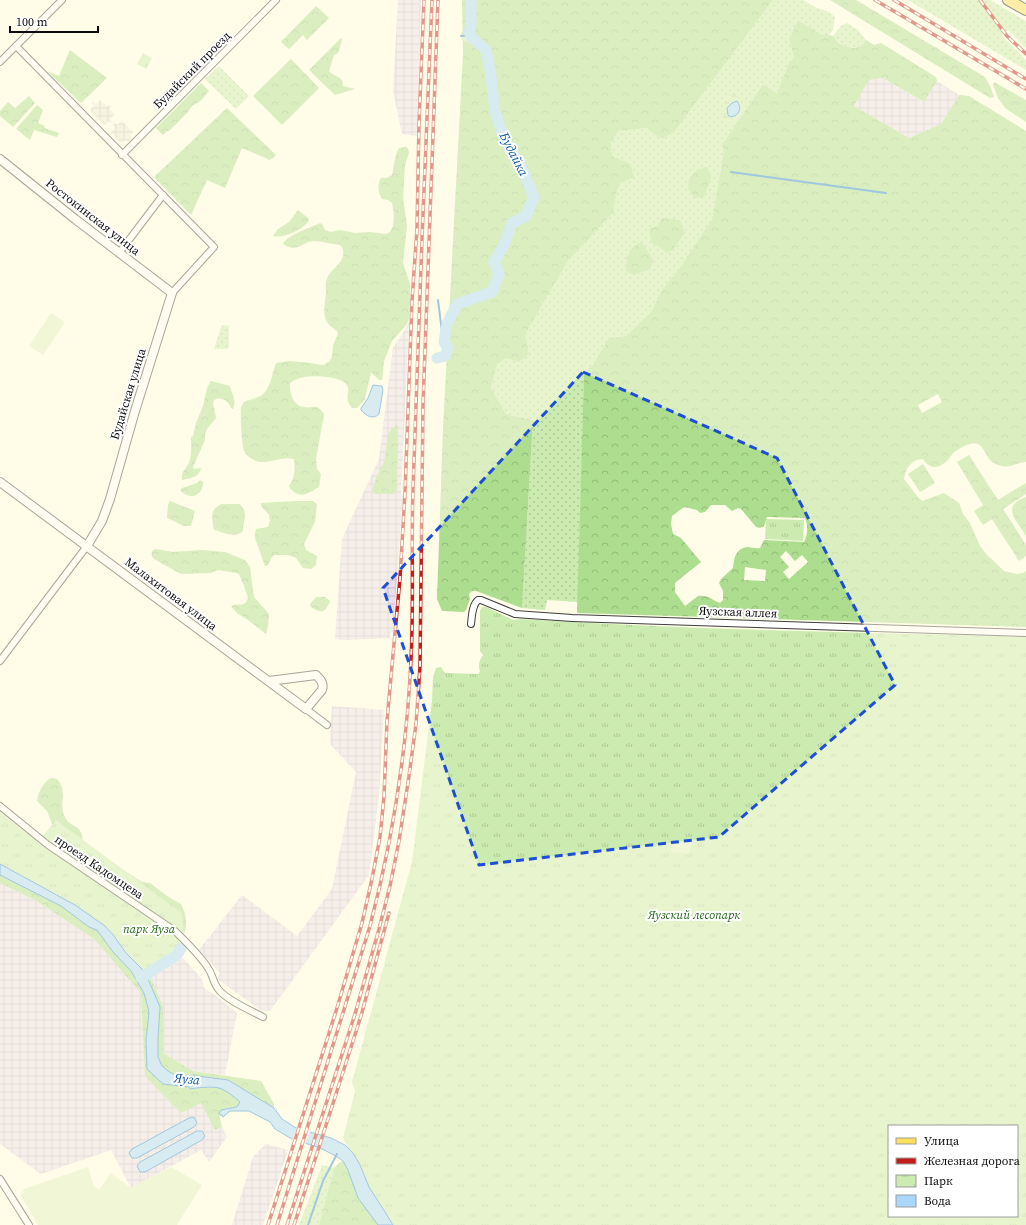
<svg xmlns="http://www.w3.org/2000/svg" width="1026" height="1225" viewBox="0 0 1026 1225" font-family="'Source Serif 4',serif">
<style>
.industrial{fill:url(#industrial-grid)}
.grass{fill:url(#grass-dots);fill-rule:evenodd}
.forest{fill:url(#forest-crowns);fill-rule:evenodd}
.wetland{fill:url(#wetland-marsh)}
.park{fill:url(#park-tufts);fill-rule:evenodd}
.pitch{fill:#dff2c2}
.plaza{fill:url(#plaza-grid)}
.water{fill:#a9d7fa;stroke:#2c88d6}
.pier{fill:#fffce8}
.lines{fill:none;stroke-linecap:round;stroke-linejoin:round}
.stream{stroke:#2c88d6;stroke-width:2}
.river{stroke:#a9d7fa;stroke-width:11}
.minor-casing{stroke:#3e3e3e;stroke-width:8}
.tertiary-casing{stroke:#3e3e3e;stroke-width:10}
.primary-casing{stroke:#1c1c1c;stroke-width:12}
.minor{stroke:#fff;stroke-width:6}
.tertiary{stroke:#fff;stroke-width:8}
.primary{stroke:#ffe058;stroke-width:10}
.rail-casing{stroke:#c21d1b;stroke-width:3.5}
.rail{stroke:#fff;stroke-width:2;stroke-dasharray:6;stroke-linecap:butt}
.marked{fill:none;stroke:#1d4ed8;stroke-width:3;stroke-dasharray:8 5;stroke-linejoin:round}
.labels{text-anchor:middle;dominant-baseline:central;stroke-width:4;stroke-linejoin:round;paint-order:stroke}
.street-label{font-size:12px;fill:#0b0b0b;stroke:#fff}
.park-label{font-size:12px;font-style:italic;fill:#236518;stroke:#fff}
.water-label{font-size:13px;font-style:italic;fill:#0d59a3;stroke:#fff}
</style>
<defs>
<pattern id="industrial-grid" width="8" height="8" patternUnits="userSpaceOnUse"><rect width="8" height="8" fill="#eadeeb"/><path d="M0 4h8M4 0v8" fill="none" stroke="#c7bdc8"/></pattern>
<pattern id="grass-dots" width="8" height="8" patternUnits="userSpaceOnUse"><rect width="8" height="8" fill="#cbebb0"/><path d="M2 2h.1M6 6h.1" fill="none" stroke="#adc896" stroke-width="1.8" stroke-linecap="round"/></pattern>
<pattern id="forest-crowns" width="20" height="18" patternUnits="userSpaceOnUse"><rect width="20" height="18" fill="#addd8e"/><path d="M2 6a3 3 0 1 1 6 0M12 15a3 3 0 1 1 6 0" fill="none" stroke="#94bc79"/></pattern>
<pattern id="wetland-marsh" width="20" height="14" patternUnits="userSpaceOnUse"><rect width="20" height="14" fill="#cbebb0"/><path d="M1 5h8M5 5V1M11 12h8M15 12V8" fill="none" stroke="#adc896"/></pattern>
<pattern id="park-tufts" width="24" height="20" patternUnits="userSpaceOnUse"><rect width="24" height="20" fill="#cbebb0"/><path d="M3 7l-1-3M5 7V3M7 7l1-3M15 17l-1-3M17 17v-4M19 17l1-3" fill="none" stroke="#adc896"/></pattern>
<pattern id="plaza-grid" width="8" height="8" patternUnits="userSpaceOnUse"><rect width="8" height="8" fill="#eeead8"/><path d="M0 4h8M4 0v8" fill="none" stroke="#cbc7b8"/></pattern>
</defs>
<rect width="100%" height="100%" fill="#fffce8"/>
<g class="industrial">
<polygon points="398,0 421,0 417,136 402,134 393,91"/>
<polygon points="883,78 923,102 937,81 959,95 941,124 909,138 854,106 869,79"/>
<polygon points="409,322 401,494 403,495 393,632 391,632 390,638 345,640 335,639 342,539 379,459 393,347 402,335"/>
<polygon points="332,706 384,710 379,796 369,875 270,1011 262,1011 217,979 220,973 199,950 242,895 297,936 332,889 356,772 330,744"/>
<polygon points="0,883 35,900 94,939 142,993 145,1076 201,1102 215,1130 222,1127 227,1137 209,1162 201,1150 131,1188 111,1150 41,1174 0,1144"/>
<polygon points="183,958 202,979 204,988 215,995 237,1013 225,1075 193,1071 163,1053 163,1006 151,978"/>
<polygon points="266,1144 288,1150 263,1225 232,1225 253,1157"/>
</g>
<g class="grass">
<path d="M 773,0 L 803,0 L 817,8 L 827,11 L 835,17 L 833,30 L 829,35 L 823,35 L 798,22 L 789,39 L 794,57 L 788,65 L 777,93 L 763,84 L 722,145 L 724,152 L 712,219 L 681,266 L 662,290 L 651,312 L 626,336 L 609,338 L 592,366 L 584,372 L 578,602 L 547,600 L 545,610 L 522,608 L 533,420 L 506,414 L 491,388 L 497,364 L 505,358 L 525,335 L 535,315 L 568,261 L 613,213 L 617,191 L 631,164 L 612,156 L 611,143 L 618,131 L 646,128 L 662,139 L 674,132 ZM 680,220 L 685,233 L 673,250 L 667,253 L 659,247 L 651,243 L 649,229 Z"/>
<polygon points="908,0 990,0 1026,21 1026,48 1008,30 1002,34 1002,36 1026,60 1026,70"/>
<path d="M 847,23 L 858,30 L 866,40 L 862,46 C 849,50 842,46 833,36 L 841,26 Z"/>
<polygon points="219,66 249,96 236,109 205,79"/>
<polygon points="223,325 229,326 229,347 227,349 214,349 221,327"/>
<polygon points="322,1165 334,1168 319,1225 299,1225"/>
</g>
<g class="forest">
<polygon points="462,0 773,0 674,132 662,139 646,128 618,131 611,143 612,156 631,164 633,177 621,183 617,191 613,213 568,261 536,315 525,335 529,354 519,362 506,358 497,364 491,388 506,414 533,420 522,608 476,591 472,591 469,594 470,599 466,610 464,612 442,611 437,599 443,428 463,54"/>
<polygon points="830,0 856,0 985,77 990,86 994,97 990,98"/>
<polygon points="316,6 329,18 307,40 303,35 289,49 281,42"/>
<path d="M 798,21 L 823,35 L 829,35 L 833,36 L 839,43 L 848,47 L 854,48 L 862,46 L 866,40 L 874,45 L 881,43 L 936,77 L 937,81 L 924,102 L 883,78 L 869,80 L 854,106 L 909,138 L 941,124 L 959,95 L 969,96 L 1026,131 L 1026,462 C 1018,462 1011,468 1002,466 C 999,465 994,464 991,461 C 984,454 983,440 970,444 C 965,445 960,448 956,451 C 952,453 951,457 948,460 C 939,469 930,470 923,459 C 911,459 906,468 904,479 L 918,497 L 922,501 L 944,493 L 959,503 L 963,514 L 970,523 L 980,546 L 987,555 L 1004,571 L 1017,574 L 1023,573 L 1026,571 L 1026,627 L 577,613 L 584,372 L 592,366 L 609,338 L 626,336 L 651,312 L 662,290 L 681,266 L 712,219 L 724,152 L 722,145 L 763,84 L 777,93 L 788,65 L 794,57 L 789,39 ZM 938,394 L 942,402 L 922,413 L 918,405 ZM 711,505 L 725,505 L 732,511 L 738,508 L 741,509 L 756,527 L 760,528 L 764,526 L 767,517 L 805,518 C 808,526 808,534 804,542 L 764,540 L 760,548 C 755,549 751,547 747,547 C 735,549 734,559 733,568 L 721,579 L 719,583 L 723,591 L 723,600 L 720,603 C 710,600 711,595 698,596 L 685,606 L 675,592 L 675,583 L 701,562 L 681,538 L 673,534 L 671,524 L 672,516 L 684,507 L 697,510 L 700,513 L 705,512 ZM 786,551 L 795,561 L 802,555 L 808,562 L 789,579 L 783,572 L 789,567 L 780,557 ZM 745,567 L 766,570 L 765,581 L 744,580 Z"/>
<path d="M 341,38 L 342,40 L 338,53 L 334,55 L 329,71 C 335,78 343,75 343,86 L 355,89 L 335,95 L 309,70 Z"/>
<polygon points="70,50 107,78 81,103 47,71 59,76"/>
<polygon points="291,59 319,88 282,125 253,96"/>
<polygon points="994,82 1026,100 1026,122 1005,108 998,98 993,85"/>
<path d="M 201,83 L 209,91 C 206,94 203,99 199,102 C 194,105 191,106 189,111 L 169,131 L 167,131 L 163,135 L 156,128 Z"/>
<polygon points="29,96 35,103 13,127 0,116 0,111 8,102 15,108"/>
<polygon points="37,105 43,110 38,123 45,126 44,128 59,133 57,137 34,130 30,140 16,129"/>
<polygon points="227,108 276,155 270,160 242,148 225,188 207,180 191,215 154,177"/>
<path d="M 406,147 L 408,149 L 409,152 L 405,166 L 403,198 L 407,225 L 403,263 L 410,284 L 410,302 L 409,318 L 407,324 L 392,341 L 384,361 L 382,380 L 379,380 L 371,372 L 365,399 L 357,408 L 352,408 C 343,397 351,392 347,385 C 342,376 313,375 304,377 C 299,378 294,380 290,383 C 289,392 293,406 304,407 C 313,409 316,402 324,414 L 316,459 L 317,469 L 321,474 L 319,487 C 307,494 300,500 289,487 C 289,485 291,483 292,481 C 295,475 295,465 294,459 C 283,456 273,462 262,462 C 256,462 247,457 244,451 C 242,447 240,413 241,407 L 244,402 C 249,400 257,398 262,395 C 271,388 272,373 276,363 L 289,361 L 311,363 L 320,365 L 323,365 L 329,362 L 332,357 L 333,345 L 338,334 L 337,331 C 319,320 325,310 326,292 C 326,288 325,283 327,279 C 331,267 348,263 342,247 L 340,245 C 331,244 322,241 314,241 C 302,241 298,254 283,244 C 287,235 310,228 320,223 L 322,224 L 325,230 L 331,232 L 340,230 L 355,233 L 370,232 L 386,234 L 390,232 L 393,226 L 394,215 L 392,203 L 388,200 L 382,199 C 378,192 377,184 381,178 L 386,178 L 392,175 C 394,167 395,153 399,148 Z"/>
<polygon points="707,167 711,177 704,197 695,198 688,189 689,179 697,170"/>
<path d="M 298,210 L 309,219 C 306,229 283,239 273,236 L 278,229 L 289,222 Z"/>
<polygon points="662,218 680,220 685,233 673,250 667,253 659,247 651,243 649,229 658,226"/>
<path d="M 642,242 L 653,260 L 650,269 L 634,275 L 626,271 C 627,257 627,248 642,242 Z"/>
<path d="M 211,381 L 230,386 C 232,396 237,399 233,409 L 231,408 C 228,401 222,396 214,400 L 213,403 L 216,418 L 207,429 L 205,435 L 205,440 L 193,467 L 194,469 L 201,468 C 199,478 191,478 182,480 C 181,471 186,469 189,463 C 192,455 191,445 191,437 L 193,436 L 196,423 L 203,406 L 207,388 Z"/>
<polygon points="397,425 398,433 397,490 395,493 392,494 375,494 372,492 376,478 384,462 388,435 391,430"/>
<polygon points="969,455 998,500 1026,483 1026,494 1003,509 1026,545 1026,556 1019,561 992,519 983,525 974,511 983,505 957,462"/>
<polygon points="923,464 935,483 920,492 908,474"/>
<path d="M 200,480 L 203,482 C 203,496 190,501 180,490 L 182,488 L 197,483 Z"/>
<path d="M 1026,497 L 1026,536 C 1018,522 999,506 1026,497 Z"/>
<polygon points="170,501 195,511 191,526 184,526 167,518 168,505"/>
<polygon points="296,501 313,501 317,504 315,522 304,544 306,550 317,556 316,565 311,569 303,568 296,558 288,555 275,555 272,557 268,565 265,566 255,538 255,535 256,529 268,527 270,521 269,515 261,506 261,503"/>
<path d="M 222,504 L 240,504 C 249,515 243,519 243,531 C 234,539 223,532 214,530 C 212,518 209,509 222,504 Z"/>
<path d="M 156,549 L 173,552 L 201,550 L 225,552 L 245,560 L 250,567 L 253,591 L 254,597 L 269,614 L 268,626 L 266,634 L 248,620 L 237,613 L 231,606 C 237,603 243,607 247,601 L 248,598 L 244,586 L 239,574 L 236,573 L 218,570 L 210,573 L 182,574 L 179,573 L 154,559 C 151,556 151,554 153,550 Z"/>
<path d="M 316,597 L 325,597 L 330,601 C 325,613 322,614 311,607 L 310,604 Z"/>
<path d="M 51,778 L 57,779 C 68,791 59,802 64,815 C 69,830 83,821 83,844 L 142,882 L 150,883 L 167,896 L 181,904 C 186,914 188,924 184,934 L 55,831 L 47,811 L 37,801 C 38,793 43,782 51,778 Z"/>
<path d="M 0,875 L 61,906 L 89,927 L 97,930 L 113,952 L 131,971 L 144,993 L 149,1012 L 146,1041 L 148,1069 L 189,1087 L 190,1089 C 195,1088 214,1086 219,1088 C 224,1089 236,1098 240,1102 L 237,1107 L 221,1110 L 219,1113 L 222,1127 L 215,1130 L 201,1103 L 181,1113 L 145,1076 L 141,993 L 94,939 L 35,900 L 0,883 Z"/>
<polygon points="151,978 163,1006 163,1053 193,1071 261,1081 274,1104 274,1108 228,1080 198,1076 175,1075 168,1071 162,1066 158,1057 158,1038 160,1010 148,979"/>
<polygon points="343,1161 348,1170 358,1198 378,1225 319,1225 334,1168 339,1163"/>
</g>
<g class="wetland">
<polygon points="466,0 474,0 473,32 483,41 483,45 480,48 462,40 461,36 461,33 468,28 468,17 465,12 467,5"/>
<path d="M 731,95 L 736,95 C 747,108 745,117 729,123 C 716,113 723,106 731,95 Z"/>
</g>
<g class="park">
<polygon points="143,53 152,58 146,69 137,64"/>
<polygon points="766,519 804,520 803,541 765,539"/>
<path d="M 482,607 L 486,607 L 513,620 L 521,619 C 689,630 858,632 1026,637 L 1026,1225 L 393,1225 C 386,1212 376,1200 369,1188 C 364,1178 362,1168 357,1159 C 352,1151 346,1147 343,1138 L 355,1091 L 352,1082 L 412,862 L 432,701 L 433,677 L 436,668 L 441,667 L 445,673 L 478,674 L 480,672 C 478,665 479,661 483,655 L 480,651 L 480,611 ZM 889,1126 L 1017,1126 L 1017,1216 L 889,1216 Z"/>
<polygon points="0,812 25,832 37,839 43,836 56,820 182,913 184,934 176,953 145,972 126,953 114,936 105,926 75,905 0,864"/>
</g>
<g class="pitch">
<polygon points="51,313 65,322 43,355 29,346"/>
<polygon points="672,841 691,843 689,854 671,852"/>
<polygon points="88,1167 94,1186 99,1190 111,1173 131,1188 171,1167 202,1185 177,1225 38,1225 21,1196 24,1189"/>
</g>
<g class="plaza">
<polygon points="100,100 107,107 109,105 111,107 109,109 115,114 110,119 113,122 111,123 109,121 105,125 99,119 97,121 95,120 97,117 90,110 94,106 92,104 93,102 96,104"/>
<polygon points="122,121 133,132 130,135 132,138 128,142 125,140 121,143 111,132 115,128 113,125 115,123 117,125"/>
</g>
<g class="water">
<path d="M 737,101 C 742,108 740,115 731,117 L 728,115 L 727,108 L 732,103 Z"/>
<path d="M 373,385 L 382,386 L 383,390 L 379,414 C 373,420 366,416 361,410 L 361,408 L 368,398 Z"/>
<path d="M 0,864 L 75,905 L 105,926 L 114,936 L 126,953 L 145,972 L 160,1007 L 158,1038 L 158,1057 L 162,1066 L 168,1071 L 175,1075 L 198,1076 L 228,1080 L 274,1108 L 282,1119 L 296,1128 L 331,1138 L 345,1145 L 353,1153 L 360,1165 L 369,1187 L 385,1212 L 393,1225 L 378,1225 L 358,1198 L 348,1170 L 343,1161 L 336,1156 L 320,1148 L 292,1139 L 275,1129 L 270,1122 L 249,1111 L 230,1111 L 223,1117 L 222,1115 L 220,1115 L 219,1113 L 221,1110 L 237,1107 L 240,1102 C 236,1098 224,1089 219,1088 C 213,1086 195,1088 190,1089 L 189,1087 L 163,1084 L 147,1069 L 146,1040 L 149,1012 L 144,993 L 131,971 L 113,952 L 97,930 L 89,927 L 61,906 L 0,875 Z"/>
<polygon points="194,1117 197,1123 194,1127 137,1158 132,1158 129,1153 132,1149 189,1118"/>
<polygon points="197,1131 202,1131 205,1136 202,1140 145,1172 140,1172 137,1166 140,1162"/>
</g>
<polygon class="pier" points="297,1127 310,1131 305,1145 292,1141"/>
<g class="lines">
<g class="stream">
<polyline points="461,36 470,35"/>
<polyline points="731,172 886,193"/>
<polyline points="438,300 445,356"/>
<polyline points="308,1225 323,1181 337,1154"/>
</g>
<g class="river">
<polyline points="437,358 445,356 448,348 444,342 447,324 457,304 492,292 499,274 494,262 504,245 512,223 526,216 534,197 520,163 509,149 506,139 501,130 495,112 490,69 486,50 472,38 469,32 471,25 471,0"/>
<polyline points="141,978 177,955 181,948"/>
</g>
<defs>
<g id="minor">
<polyline points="16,46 214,247 172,293"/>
<polyline points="0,62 62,0"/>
<polyline points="122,155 276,0"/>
<polyline points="119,253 163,195"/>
<path d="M 471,624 C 472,616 472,605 478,600 L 481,600 L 515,614 L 572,618 L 1026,633"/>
<polyline points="0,661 87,546"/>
<polyline points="306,709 327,725"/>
<path d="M 0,806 L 48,845 L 175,931 C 187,943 199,954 208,968 C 213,975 213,983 219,990 C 228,1001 250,1010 263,1017"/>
<polyline points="0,1179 29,1225"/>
</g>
<g id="tertiary">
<polyline points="0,159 75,219 172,293 135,411 110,499 102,521 87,546"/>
<path d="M 0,482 L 306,709 L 322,690 C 324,683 321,680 316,675 L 269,681"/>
</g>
<polyline id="primary" points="1008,0 1026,10"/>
</defs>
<use href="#minor" class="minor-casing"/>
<use href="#tertiary" class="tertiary-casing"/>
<use href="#primary" class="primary-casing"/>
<use href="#minor" class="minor"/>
<use href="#tertiary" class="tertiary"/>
<use href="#primary" class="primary"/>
<defs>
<g id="rail">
<polyline points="875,0 1026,89"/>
<polyline points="894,0 1026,79"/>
<polyline points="980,0 1007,36 1026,54"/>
<polyline points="268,1225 337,1008 362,923 372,879 380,837 384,797 387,721 400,578 405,493 412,301 417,229 419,123 424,0"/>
<path d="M 277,1225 L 370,926 C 393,838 407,749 411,659 C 414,603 411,546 413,490 C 418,327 425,163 432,0"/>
<polyline points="287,1225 355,1014 379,929 390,886 399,841 409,776 416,724 420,667 423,405 438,0"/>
<polyline points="294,1225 361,1016 389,913"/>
</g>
</defs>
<use href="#rail" class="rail-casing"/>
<use href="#rail" class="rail"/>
</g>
<path d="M0 0H1026V1225H0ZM 583,372 L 777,458 L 895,685 L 719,837 L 479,865 L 383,588 Z" fill="#fffce8" fill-opacity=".55" fill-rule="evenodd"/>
<path class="marked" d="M 583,372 L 777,458 L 895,685 L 719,837 L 479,865 L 383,588 Z"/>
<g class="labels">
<g class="street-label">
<text transform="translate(192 70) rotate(-45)">Будайский проезд</text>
<text transform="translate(93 217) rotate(38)">Ростокинская улица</text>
<text transform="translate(128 394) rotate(-73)">Будайская улица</text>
<text transform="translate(171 594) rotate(37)">Малахитовая улица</text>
<text transform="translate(738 612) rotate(2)">Яузская аллея</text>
<text transform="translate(99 867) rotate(34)">проезд Кадомцева</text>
</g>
<g class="park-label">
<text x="694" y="915">Яузский лесопарк</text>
<text x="149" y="929">парк Яуза</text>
</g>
<g class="water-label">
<text transform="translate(514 154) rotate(63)">Будайка</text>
<text transform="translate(187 1079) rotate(5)">Яуза</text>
</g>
</g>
<rect x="888" y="1125" width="130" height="92" fill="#ffffff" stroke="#9d9d9d"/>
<rect x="896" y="1138" width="20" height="6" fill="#ffe058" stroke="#9d9d9d"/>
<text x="924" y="1145" font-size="12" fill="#0b0b0b">Улица</text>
<rect x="896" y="1158" width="20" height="6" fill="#c21d1b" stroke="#9d9d9d"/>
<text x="924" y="1165" font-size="12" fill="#0b0b0b">Железная дорога</text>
<rect x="896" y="1175" width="20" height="12" fill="url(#park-tufts)" stroke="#9d9d9d"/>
<text x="924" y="1185" font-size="12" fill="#0b0b0b">Парк</text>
<rect x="896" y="1195" width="20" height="12" fill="#a9d7fa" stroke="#9d9d9d"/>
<text x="924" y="1205" font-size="12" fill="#0b0b0b">Вода</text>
<path d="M10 26v6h88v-6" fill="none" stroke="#0b0b0b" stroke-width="2"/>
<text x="16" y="26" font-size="12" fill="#0b0b0b" stroke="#ffffff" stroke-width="3" paint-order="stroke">100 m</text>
</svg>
